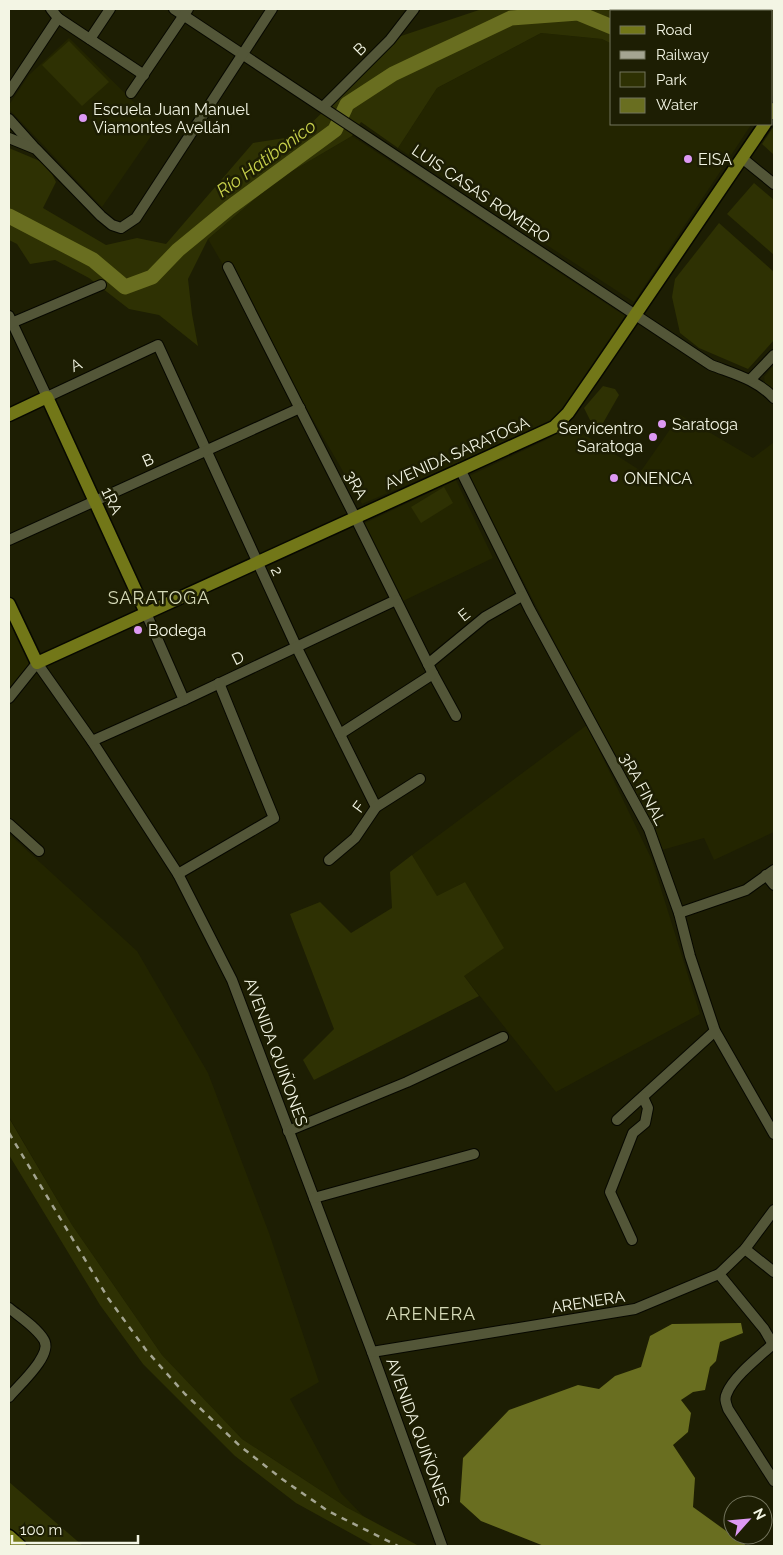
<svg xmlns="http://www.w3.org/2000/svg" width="783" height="1555" viewBox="0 0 783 1555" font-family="Raleway,sans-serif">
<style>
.built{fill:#232500}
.green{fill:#2e3103}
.water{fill:#696e20}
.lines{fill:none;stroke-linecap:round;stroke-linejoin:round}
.river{stroke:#696e20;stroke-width:15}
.minor-casing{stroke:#070800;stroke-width:12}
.major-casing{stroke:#070800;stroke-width:15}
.minor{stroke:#535638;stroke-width:10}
.major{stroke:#727718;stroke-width:12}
.rail{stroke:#a4a591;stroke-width:2.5;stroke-dasharray:6 6;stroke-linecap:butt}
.poi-dot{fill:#dd99f3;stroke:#1d1e03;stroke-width:2}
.labels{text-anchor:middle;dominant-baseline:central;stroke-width:5;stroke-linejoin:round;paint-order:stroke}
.street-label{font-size:16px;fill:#f3f5e4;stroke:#1d1e03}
.poi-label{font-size:16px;fill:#f3f5e4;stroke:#1d1e03;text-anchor:start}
.water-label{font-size:18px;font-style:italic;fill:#c7d04b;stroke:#1d1e03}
.neighbourhood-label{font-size:18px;letter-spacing:1px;fill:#d6dab8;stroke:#1d1e03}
</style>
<rect width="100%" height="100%" fill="#1d1e03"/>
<g class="built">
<polygon points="615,9 774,9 774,93 772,97 772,11 619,11"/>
<polygon points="541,33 602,39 612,44 612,124 748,124 751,125 634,302 398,148 437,88"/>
<polygon points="69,38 158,126 102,207 9,109 9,105 29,75"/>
<polygon points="352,136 625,316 562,409 551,421 532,431 362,504 208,239 277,180"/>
<polygon points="774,365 774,398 766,389 764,377"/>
<polygon points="680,415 753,458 774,442 774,832 714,860 704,838 662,850 469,476 550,438 568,424 641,471"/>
<polygon points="456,480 493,558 403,601 363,524"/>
<polygon points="9,620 30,664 9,688"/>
<polygon points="587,725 652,860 700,1014 556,1092 464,976 465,882 437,897 412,855"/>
<polygon points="9,834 137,951 208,1073 269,1233 319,1382 290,1399 341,1493 365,1518 346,1507 242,1439 162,1355 72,1225 9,1117"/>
</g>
<g class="green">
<polygon points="482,9 615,9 619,11 612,11 612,44 602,39 541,33 437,88 398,148 361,122 352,136 277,180 208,239 188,279 192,314 198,346 159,315 129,309 89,278 55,260 30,264 17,244 9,240 9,148 47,164 56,182 43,208 106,245 137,238 166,244 253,143 298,136 401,36"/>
<polygon points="69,41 109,82 82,106 42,65"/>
<polygon points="774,126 774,155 762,144"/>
<polygon points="754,183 774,200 774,255 727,214"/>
<polygon points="719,223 774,272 774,340 748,369 699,348 680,333 672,297 675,279"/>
<polygon points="603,386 615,389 619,395 603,423 599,424 590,420 584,408"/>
<polygon points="444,487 453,503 421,523 411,507"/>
<polygon points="412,855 437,896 465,882 504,948 464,976 479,996 314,1080 303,1060 334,1029 290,914 320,902 351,933 392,908 390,872"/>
<polygon points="9,1118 72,1225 162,1355 242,1439 346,1507 419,1546 374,1546 296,1503 235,1456 143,1364 100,1305 9,1155"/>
<polygon points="9,1482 83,1546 31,1546 9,1527"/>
</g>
<polygon class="water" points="741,1323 743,1333 720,1342 716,1361 710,1367 705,1390 693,1392 681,1400 691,1413 688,1432 673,1445 695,1478 693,1507 747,1546 544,1546 481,1521 460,1502 463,1458 509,1410 578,1385 599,1389 615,1376 641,1367 650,1336 672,1324"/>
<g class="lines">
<polyline class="river" points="9,216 93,260 125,287 152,277 178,250 229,208 335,130 347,104 393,74 511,18 578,13 612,27"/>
<defs>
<g id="minor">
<path d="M 174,9 L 711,365 C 734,374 756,379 774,398"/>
<polyline points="58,18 144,75"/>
<polyline points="90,39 110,9"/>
<polyline points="9,92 58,18 51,9"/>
<polyline points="131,93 188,9"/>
<polyline points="323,107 390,40 414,9"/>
<polyline points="9,119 34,147"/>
<polyline points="9,138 36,149 101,216 112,225 121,228 136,218 272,9"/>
<polyline points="742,158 774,184"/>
<polyline points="228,267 355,517 433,674 456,716"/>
<polyline points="9,316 47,397 158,345 296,646 376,807"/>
<polyline points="9,324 101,285"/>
<polyline points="751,379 774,355"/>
<polyline points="460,469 530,610 649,829 679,913 690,956 715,1031 774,1134"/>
<polyline points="9,540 300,408"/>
<polyline points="146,613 184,700"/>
<polyline points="428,664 485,617 522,596"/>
<polyline points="9,698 37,663 92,741 178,874 232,980 372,1352 442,1546"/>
<polyline points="340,734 433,674"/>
<polyline points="92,741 184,700 396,600"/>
<polyline points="9,824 39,851"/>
<polyline points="329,860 355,838 376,807 420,779"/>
<polyline points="178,874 274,818 219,683"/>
<polyline points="766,875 774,885"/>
<polyline points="679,913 746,890 774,870"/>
<polyline points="617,1120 715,1031"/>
<polyline points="288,1131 407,1082 503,1037"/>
<polyline points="314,1198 474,1154"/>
<polyline points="632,1240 610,1192 633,1133 645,1123 648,1108 643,1097"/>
<polyline points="745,1249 774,1272"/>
<polyline points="719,1274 764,1329 774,1346"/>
<path d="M 9,1308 C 20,1317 36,1327 44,1340 C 53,1355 19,1385 9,1397"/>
<path d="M 773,1344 C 759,1357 734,1376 727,1393 C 724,1399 726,1403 728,1409 L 774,1481"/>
<polyline points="372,1352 635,1309 719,1274 745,1249 774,1210"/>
</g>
<g id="major">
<polyline points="772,113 774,109"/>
<polyline points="9,415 47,397 146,613"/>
<polyline points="9,604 37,663 554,427 568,413 597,371 765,124"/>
<polyline points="9,1536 20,1546"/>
</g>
</defs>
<use href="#minor" class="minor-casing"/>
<use href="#major" class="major-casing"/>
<use href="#minor" class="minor"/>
<use href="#major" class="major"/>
<polyline class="rail" points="9,1133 108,1298 146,1350 185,1394 240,1446 282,1479 328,1511 398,1546"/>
</g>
<g class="poi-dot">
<circle cx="83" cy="118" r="5"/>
<circle cx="688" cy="159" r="5"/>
<circle cx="662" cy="424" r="5"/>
<circle cx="653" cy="437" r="5"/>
<circle cx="614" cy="478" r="5"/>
<circle cx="138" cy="630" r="5"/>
</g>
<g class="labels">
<g class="street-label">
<text transform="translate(360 49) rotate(-45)">B</text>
<text transform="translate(481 194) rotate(34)">LUIS CASAS ROMERO</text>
<text transform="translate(76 365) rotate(-25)">A</text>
<text transform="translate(457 453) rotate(-24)">AVENIDA SARATOGA</text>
<text transform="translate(148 460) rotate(-24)">B</text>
<text transform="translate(356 485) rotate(63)">3RA</text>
<text transform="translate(112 501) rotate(65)">1RA</text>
<text transform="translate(277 571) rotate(65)">2</text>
<text transform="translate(464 615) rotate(-39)">E</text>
<text transform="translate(238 658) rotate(-26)">D</text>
<text transform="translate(643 789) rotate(62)">3RA FINAL</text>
<text transform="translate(359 807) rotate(-53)">F</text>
<text transform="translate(276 1052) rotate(70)">AVENIDA QUIÑONES</text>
<text transform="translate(588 1302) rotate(-9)">ARENERA</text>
<text transform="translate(418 1432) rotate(70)">AVENIDA QUIÑONES</text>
</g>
<g class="poi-label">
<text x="93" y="109">Escuela Juan Manuel<tspan x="93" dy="18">Viamontes Avellán</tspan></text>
<text x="698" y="159">EISA</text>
<text x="672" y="424">Saratoga</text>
<text x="643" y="428" text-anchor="end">Servicentro<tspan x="643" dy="18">Saratoga</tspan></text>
<text x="624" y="478">ONENCA</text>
<text x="148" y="630">Bodega</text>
</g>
<g class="water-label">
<text transform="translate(266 158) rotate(-36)">Río Hatibonico</text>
</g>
<g class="neighbourhood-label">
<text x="159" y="597">SARATOGA</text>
<text x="431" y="1313">ARENERA</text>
</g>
</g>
<rect width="783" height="1555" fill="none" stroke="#f3f5e4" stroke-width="20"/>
<rect x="610" y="10" width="162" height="115" fill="#1d1e03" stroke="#73745d"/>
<rect x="620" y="26" width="25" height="8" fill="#727718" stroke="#73745d"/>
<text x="656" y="35" font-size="15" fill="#f3f5e4">Road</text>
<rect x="620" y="51" width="25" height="8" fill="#a4a591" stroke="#73745d"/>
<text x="656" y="60" font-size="15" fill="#f3f5e4">Railway</text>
<rect x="620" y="72" width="25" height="15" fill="#2e3103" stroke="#73745d"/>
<text x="656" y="85" font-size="15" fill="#f3f5e4">Park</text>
<rect x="620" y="98" width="25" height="15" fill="#696e20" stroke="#73745d"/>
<text x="656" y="110" font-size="15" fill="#f3f5e4">Water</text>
<g transform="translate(748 1520) rotate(63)"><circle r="24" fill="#1d1e03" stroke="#73745d"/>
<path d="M0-4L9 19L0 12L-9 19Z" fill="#dd99f3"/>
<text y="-8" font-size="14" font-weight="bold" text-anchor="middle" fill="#f3f5e4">N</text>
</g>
<path d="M12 1535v8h126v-8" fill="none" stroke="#f3f5e4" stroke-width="2.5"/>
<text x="20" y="1535" font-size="15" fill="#f3f5e4" stroke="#1d1e03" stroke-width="4" paint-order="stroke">100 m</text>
</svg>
